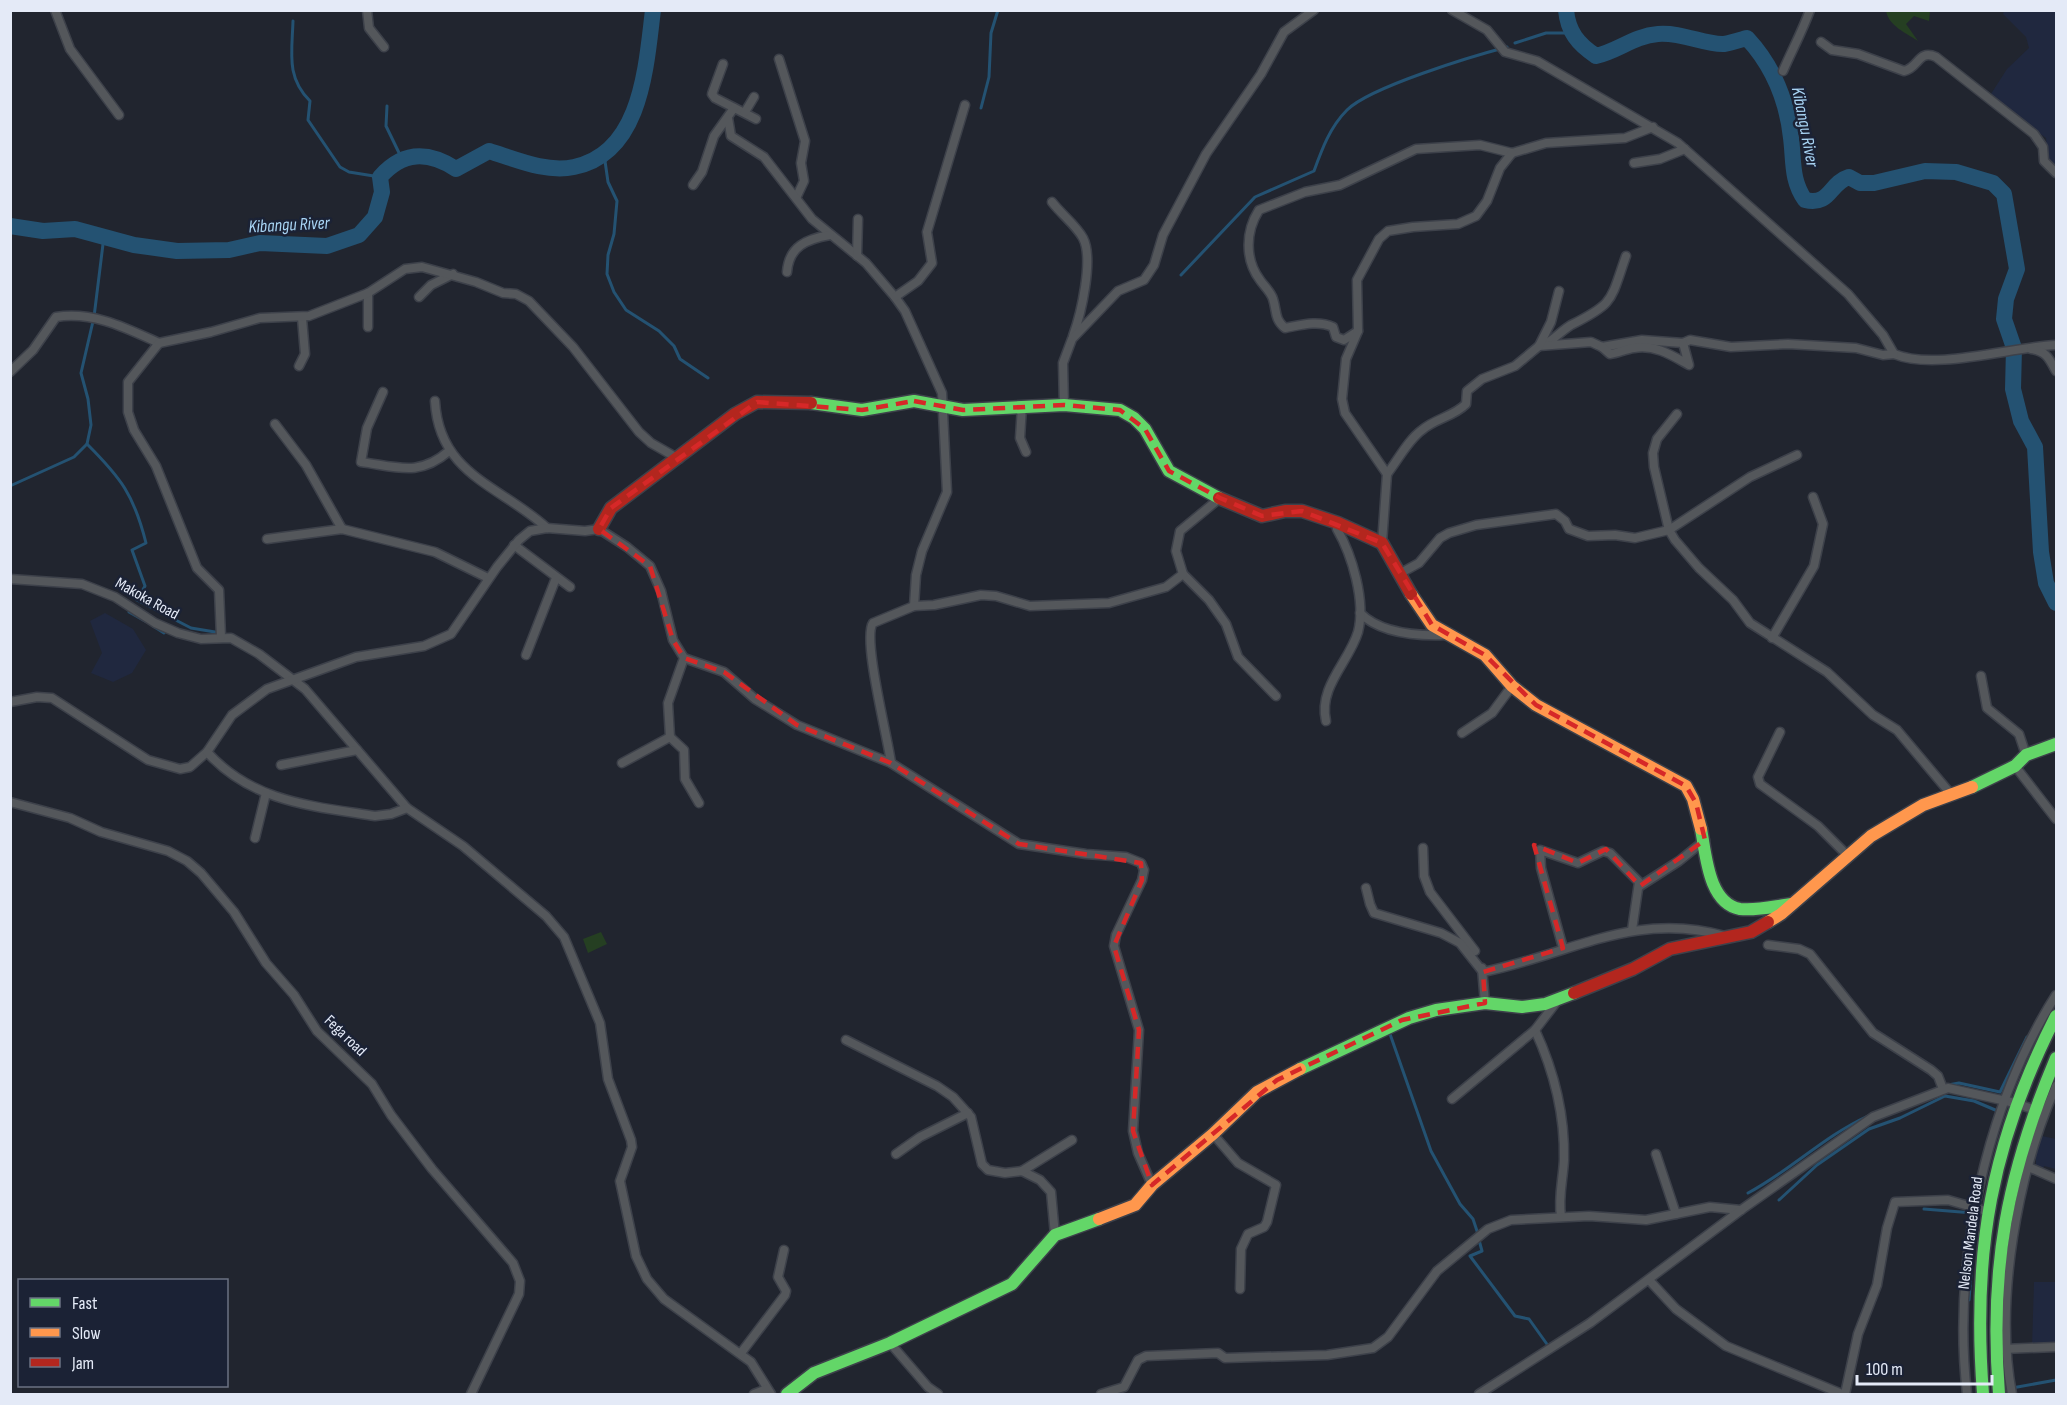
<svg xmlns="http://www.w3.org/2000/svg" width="2067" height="1405" viewBox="0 0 2067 1405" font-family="'Sofia Sans Condensed',sans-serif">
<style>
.built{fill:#20283f}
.green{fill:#253f22}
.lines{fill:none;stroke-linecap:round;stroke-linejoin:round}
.stream{stroke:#245272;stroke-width:3}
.river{stroke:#245272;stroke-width:16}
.street-casing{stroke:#3d414a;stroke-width:11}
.fast-casing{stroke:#3d414a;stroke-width:15}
.slow-casing{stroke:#3d414a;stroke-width:15}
.jam-casing{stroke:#3d414a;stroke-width:15}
.street{stroke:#54575b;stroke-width:8}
.fast{stroke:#63d668;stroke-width:12}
.slow{stroke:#ff974d;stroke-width:12}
.jam{stroke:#b3261e;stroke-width:12}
.marked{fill:none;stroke:#d62828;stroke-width:4.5;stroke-dasharray:12 8;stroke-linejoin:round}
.labels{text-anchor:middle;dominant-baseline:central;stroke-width:5;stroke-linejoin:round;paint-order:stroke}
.street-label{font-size:16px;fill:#e4eaf7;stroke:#1b2235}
.water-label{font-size:18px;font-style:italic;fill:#a8d4f4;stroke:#1b2235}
</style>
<rect width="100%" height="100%" fill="#21252f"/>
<g class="built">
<polygon points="2004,11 2056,11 2056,169 2048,164 2046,138 1989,97 2007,69 2029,48 2026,37 2003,14"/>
<polygon points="105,613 133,629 146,650 132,673 113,682 91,673 102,653 90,621"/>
<polygon points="2042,1136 2056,1139 2056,1169 2044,1166 2043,1171 2036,1170 2036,1154"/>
<polygon points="2034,1282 2056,1282 2056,1344 2032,1346"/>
</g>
<g class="green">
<path d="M 1886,11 L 1930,11 L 1929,21 L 1914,16 L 1906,24 L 1918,41 C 1906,33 1889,26 1886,11 Z"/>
<polygon points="601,932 607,944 588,953 583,939"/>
</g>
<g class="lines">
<g class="stream">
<path d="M 293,21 C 292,53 286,77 310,101 L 308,120 L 340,167 L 349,172 L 380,177"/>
<polyline points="1515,43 1546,33 1572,33"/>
<polyline points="387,106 386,126 402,159"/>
<polyline points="981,108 989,77 991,33 998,10"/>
<polyline points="604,154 608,182 617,201 614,234 608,255 607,274 614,292 626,310 659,331 674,346 680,359 708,378"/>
<path d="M 1181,275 L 1255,197 L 1314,171 C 1322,149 1330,127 1347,110 C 1370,87 1473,56 1507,47"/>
<path d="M 87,444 C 121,478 134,495 146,543 L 132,550 L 145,586 L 137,600 L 191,628 L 215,632"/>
<polyline points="10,486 74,457 87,444 91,425 88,399 81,373 94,317 104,236"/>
<polyline points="129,612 145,621"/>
<polyline points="153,626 164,633"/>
<polyline points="1390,1034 1431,1151 1460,1204 1473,1219 1478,1234"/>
<polyline points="1948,1085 1959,1083 2000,1092 2027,1037"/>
<path d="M 1748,1193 C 1790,1171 1824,1136 1868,1116"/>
<polyline points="1779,1200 1817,1165 1869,1129 1900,1118 1945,1096 1974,1101 2000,1112"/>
<polyline points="1924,1209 1973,1213"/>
<polyline points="1479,1240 1482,1251 1470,1256 1515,1316 1529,1319 1549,1347"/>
<polyline points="1969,1300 1974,1236"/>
<polyline points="2012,1388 2056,1380"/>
</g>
<g class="river">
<path d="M 1566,10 C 1568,32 1578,44 1596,56 C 1618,51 1634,36 1658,34 C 1682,32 1705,45 1724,44 C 1731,43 1740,40 1747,38 C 1773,66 1787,101 1791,138 C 1794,161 1791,180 1805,200 C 1831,206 1829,183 1849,177 L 1860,183 L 1874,183 L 1925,171 L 1956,172 L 1993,183 L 2004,194 L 2017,269 L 2006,299 L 2004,319 L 2014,348 L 2013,389 L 2021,421 L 2035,447 L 2041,552 L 2046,583 L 2056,603"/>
<path d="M 10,226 L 43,231 L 75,229 L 134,245 L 177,251 L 229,250 L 260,243 L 327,246 L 359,235 L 375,217 L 382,192 L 380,177 C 403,151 428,151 456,169 L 489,151 C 515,159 546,173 574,167 C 642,153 646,66 653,10"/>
</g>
<defs>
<g id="street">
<polyline points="55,10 70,49 119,115"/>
<polyline points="367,10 369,28 384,47"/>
<path d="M 1452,10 L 1487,30 L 1505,52 L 1537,61 L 1678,143 L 1848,294 L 1883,335 L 1894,354 C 1935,371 2011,347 2056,345"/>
<path d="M 1821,42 L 1832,50 L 1858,54 L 1904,71 C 1919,68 1918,49 1936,57 L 2034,134 L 2043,147 L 2044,161 L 2056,173"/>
<polyline points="779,59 805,141 801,163 804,181 797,196"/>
<polyline points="723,64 712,94 715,98 756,119"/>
<path d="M 1783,71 C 1792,50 1802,32 1810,10"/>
<polyline points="745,112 754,97"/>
<polyline points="728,118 731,136 764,157 812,219 866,263 895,297 905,311 942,393 947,492 922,551 916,575 914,606"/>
<polyline points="1634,163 1660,159 1685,149"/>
<polyline points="693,185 702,172 714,136 734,108"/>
<path d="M 1052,202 C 1061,214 1076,225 1083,238 C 1094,259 1081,314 1073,336"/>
<polyline points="857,256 858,219"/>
<path d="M 787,272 C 789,246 807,239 830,235"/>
<polyline points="368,293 368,327"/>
<polyline points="419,297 431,285 453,274"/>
<polyline points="895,297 918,281 932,263 927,232 965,105"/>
<path d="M 1358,331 L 1344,340 L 1336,337 L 1333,327 C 1318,320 1301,325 1285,328 C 1274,319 1277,311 1273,299 C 1271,292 1264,286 1260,280 C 1245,260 1245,232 1259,210 L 1305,192 L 1340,185 L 1416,149 L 1480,145 L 1512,153 L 1546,143 L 1625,138 L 1653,127"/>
<path d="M 1545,344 C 1555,339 1561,331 1571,325 C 1615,303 1610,301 1626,256"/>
<polyline points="1539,346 1591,342 1602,347 1642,340 1683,343 1690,340 1731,347 1788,344 1856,348 1883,355 1894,354"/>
<path d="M 1602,347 L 1610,354 C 1618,353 1626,349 1634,348 C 1655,344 1673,356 1689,365 L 1683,343"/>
<path d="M 2031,349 C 2046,351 2049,358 2056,371"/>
<polyline points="299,366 305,354 302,318"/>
<path d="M 10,372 L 33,350 L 56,317 C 93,311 126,328 159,343"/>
<path d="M 383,392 L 367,428 L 361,462 C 398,467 419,477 449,451"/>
<path d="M 435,401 C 439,475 501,486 547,528"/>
<polyline points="1064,405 1063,363 1072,339 1118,291 1144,280 1154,265 1163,235 1206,154 1261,74 1284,32 1314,10"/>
<polyline points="1022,406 1020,438 1026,452"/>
<polyline points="1677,414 1657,439 1653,453 1654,467 1669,530 1675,540 1699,568 1733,600 1750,623 1827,672 1873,715 1897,730 1950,793"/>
<polyline points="275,424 306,465 342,529"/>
<path d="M 1387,474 C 1398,460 1408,440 1422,430 C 1436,418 1453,417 1466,404 L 1467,391 L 1482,379 L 1515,366 L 1539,346 L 1551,322 L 1559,291"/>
<polyline points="267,539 342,529 435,552 488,578"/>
<polyline points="1382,543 1387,474 1345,413 1342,399 1346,359 1358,331 1357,280 1379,239 1388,231 1413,227 1458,224 1476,216 1487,201 1500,168 1512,153"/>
<polyline points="514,545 570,587"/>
<polyline points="1183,574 1209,600 1226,624 1238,657 1276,696"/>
<polyline points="1399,574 1419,563 1440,538 1449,533 1476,525 1556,514 1565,521 1569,529 1588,536 1615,535 1635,538 1669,530 1750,477 1797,455"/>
<polyline points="10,579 82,584 115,597 155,623 178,633 201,639 231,638 259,654 305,689 407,808 463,846 546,916 564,937 600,1023 608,1079 631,1140 632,1147 620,1181 636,1256 647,1279 664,1299 751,1362 771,1394"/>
<path d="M 1360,613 C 1381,634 1417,636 1445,635"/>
<polyline points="221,637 219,590 197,568 156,466 134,430 128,412 128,382 159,343 211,332 260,318 309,316 368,293 405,269 422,267 476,282 503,293 516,294 529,301 573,347 639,432 651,443 679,459"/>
<polyline points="1772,638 1814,566 1823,524 1813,497"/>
<polyline points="526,655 556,578"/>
<polyline points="1981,676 1987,708 2019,734 2026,755"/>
<polyline points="10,702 37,697 52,698 148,760 180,769 190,767 207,752 232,715 267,689 356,657 424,646 451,634 497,567 519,540 530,531 547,528 585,531 599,529 627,547 650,566 661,591 673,640 684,658 724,672 755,699 797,725 891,763 1019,844 1086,854 1126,857 1141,863 1144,870 1142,880 1116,935 1114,946 1139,1030 1133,1131 1138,1153 1152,1185"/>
<path d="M 1326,721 C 1318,687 1349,662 1358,632 C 1366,601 1352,555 1337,529"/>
<polyline points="1780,732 1758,777 1760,784 1818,826 1847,855"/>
<polyline points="1462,733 1492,713 1512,686"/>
<polyline points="670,737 684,750 685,779 699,803"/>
<path d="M 207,752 C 252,802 312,806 375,816 L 391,814 L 407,808"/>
<polyline points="622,763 670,737 668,703 684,658"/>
<path d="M 891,763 C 888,738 862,638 873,623 L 914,606 L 934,605 L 981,595 L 996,596 L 1030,606 L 1109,603 L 1166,587 L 1183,574 L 1176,551 L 1180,531 L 1220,498"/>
<polyline points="281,765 357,750"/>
<polyline points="2015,766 2056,819"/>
<polyline points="10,802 70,818 101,832 168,851 187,861 201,873 234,912 266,963 294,995 317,1031 372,1084 391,1115 432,1169 513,1263 520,1281 519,1294 471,1394"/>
<polyline points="255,838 266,793"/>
<polyline points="1423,848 1424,876 1430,892 1475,951"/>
<polyline points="1640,886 1679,861 1705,840"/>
<path d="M 1366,888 L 1370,904 L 1374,913 L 1441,933 L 1460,943 L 1483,972 C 1569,955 1634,910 1725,936"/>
<polyline points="1768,945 1799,949 1810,954 1873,1033 1931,1070 1938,1076 1943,1089"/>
<polyline points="1563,948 1541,868 1540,850 1578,863 1603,851 1610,853 1639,882 1632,930"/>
<polyline points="1482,968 1485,1003"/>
<path d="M 1535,1030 C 1554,1071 1565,1115 1564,1160 C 1563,1180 1558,1197 1561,1216"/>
<polyline points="846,1040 937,1086 953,1097 971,1117 982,1164 988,1170 1005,1173 1022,1171 1040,1180 1051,1192 1055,1235"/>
<polyline points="1452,1099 1535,1030 1558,1000"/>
<polyline points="1213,1134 1238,1163 1276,1185 1267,1222 1264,1227 1248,1234 1241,1249 1240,1289"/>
<polyline points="896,1154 920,1137 968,1113"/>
<polyline points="1656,1154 1676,1214"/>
<polyline points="2024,1165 2056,1179"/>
<polyline points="1022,1171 1072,1140"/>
<polyline points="1649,1280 1676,1309 1726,1346 1842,1394"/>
<polyline points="890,1343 928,1387 938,1394"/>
<polyline points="2003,1349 2056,1347"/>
<polyline points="741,1353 785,1295 786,1291 778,1277 784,1250"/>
<polyline points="754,1394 767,1389"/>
<polyline points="1101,1394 1124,1387 1138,1360 1146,1356 1218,1353 1225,1358 1327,1355 1373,1348 1388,1337 1437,1271 1488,1229 1511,1220 1589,1216 1646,1220 1710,1207 1741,1210"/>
<polyline points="1479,1394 1590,1323 1741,1210 1873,1117 1948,1088 2015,1103 2044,1113"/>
<polyline points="1845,1394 1858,1334 1877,1285 1887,1228 1895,1202 1948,1200 1986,1211"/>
<path d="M 1967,1394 C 1952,1263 1985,1107 2056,995"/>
<path d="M 2012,1394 C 1994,1300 2018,1172 2056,1086"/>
</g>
<g id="fast">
<polyline points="811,403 862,410 914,401 963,410 1064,405 1120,410 1134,418 1145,429 1169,471 1219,498"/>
<polyline points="1972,787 2015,766 2026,755 2056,744"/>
<path d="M 1701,829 C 1706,854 1708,903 1740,909 C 1757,911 1775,906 1792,904"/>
<polyline points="1300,1069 1409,1018 1436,1010 1485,1003 1522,1007 1545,1004 1574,993"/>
<polyline points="787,1394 814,1373 890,1343 1012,1284 1055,1235 1099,1219"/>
<path d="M 1983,1394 C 1972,1252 1991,1143 2056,1016"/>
<path d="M 1999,1394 C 1989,1268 2007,1174 2056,1058"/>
</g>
<g id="slow">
<polyline points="1411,594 1432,625 1485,655 1512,686 1536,705 1686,786 1693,799 1701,829"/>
<polyline points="1768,922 1781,914 1871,836 1923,805 1972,787"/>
<polyline points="1099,1219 1135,1205 1152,1185 1213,1134 1257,1092 1300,1069"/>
</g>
<g id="jam">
<polyline points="1219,498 1262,516 1285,511 1302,511 1338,523 1382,543 1411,594"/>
<polyline points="599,529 611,508 735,414 757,402 811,403"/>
<polyline points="1574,993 1633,969 1670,949 1751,932 1768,922"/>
</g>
</defs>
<use href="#street" class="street-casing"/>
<use href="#fast" class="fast-casing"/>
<use href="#slow" class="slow-casing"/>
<use href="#jam" class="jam-casing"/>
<use href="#street" class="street"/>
<use href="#fast" class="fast"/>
<use href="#slow" class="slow"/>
<use href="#jam" class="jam"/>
</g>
<path class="marked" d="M 914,401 L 963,410 L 1064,405 L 1120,410 L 1145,429 L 1169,471 L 1220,498 L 1262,516 L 1302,511 L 1382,543 L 1432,625 L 1485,655 L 1536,705 L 1686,786 L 1696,803 L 1705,840 L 1640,886 L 1606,849 L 1578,863 L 1534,845 L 1563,948 L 1483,972 L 1485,1003 L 1402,1020 L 1277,1080 L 1152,1185 L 1133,1131 L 1139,1030 L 1114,946 L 1142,880 L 1141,863 L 1019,844 L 891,763 L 797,725 L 724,672 L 684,658 L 673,640 L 650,566 L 599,529 L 611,508 L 757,402 L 862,410 Z"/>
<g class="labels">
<g class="street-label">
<text transform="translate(147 599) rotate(29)">Makoka Road</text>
<text transform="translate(345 1036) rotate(44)">Fega road</text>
<text transform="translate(1971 1233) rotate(-83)">Nelson Mandela Road</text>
</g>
<g class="water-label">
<text transform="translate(1805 127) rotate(79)">Kibangu River</text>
<text transform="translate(289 225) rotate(-3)">Kibangu River</text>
</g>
</g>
<rect width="2067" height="1405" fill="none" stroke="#e4eaf7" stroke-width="24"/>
<rect x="18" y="1279" width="210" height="108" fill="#1b2235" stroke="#6b7283" stroke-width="1.5"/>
<rect x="30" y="1298" width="30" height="9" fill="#63d668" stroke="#6b7283" stroke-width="1.5"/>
<text x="72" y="1309" font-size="18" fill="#e4eaf7">Fast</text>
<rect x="30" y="1328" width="30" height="9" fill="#ff974d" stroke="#6b7283" stroke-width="1.5"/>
<text x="72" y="1339" font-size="18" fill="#e4eaf7">Slow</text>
<rect x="30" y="1358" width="30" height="9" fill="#b3261e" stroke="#6b7283" stroke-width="1.5"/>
<text x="72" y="1369" font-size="18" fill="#e4eaf7">Jam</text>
<path d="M1857 1375v9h135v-9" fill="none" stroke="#e4eaf7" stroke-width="3"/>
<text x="1866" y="1375" font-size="18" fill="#e4eaf7" stroke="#1b2235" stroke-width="4.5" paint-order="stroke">100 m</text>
</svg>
